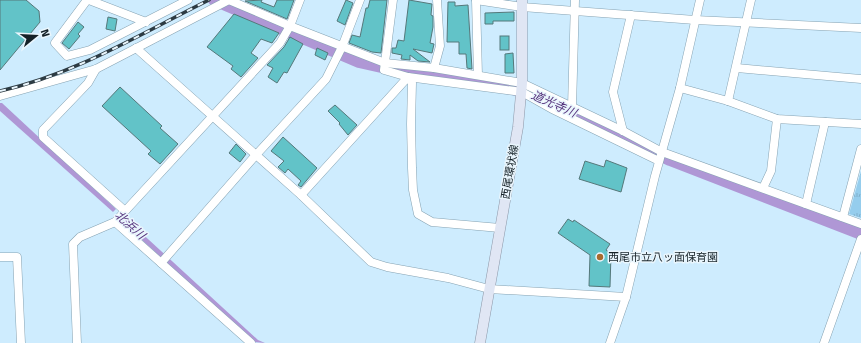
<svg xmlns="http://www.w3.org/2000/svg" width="861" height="343" viewBox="0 0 861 343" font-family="'Fira Sans','Noto Sans JP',sans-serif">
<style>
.park{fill:url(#park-tufts)}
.water{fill:#af97d5}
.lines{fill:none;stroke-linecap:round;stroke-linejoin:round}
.river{stroke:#af97d5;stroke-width:12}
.building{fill:#62c3c8;stroke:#55787a}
.minor-casing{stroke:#86a3b3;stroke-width:9}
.major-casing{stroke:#8b96a7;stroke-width:11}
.minor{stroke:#fff;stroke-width:8}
.major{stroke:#e0e6f4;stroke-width:10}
.rail-casing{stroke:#2d3b43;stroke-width:3.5}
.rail{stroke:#eaf6fd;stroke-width:2;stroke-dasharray:6;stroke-linecap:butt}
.poi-dot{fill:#a86b2e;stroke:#eaf6fd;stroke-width:1.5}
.labels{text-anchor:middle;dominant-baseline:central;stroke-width:3;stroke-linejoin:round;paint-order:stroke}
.street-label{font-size:11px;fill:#152127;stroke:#eaf6fd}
.poi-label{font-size:11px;fill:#152127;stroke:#eaf6fd;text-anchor:start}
.water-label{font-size:12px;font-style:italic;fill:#55337d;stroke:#eaf6fd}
</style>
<defs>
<pattern id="park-tufts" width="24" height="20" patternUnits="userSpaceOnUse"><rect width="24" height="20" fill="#95cded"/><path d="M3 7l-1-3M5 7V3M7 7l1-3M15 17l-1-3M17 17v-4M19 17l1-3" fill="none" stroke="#80b0cb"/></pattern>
</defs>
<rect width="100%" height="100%" fill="#ceecfe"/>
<polygon class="park" points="861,171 861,218 849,214"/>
<g class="water">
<polygon points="0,103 2,103 116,209 113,212 0,111"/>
<polygon points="124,217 258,340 265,343 254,342 121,221"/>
</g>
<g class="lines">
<polyline class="river" points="214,0 359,62 408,73 440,75 533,93 670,160 861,234"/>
</g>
<g class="building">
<polygon points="0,0 26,0 39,11 40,22 0,70"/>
<polygon points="262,0 261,2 274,7 277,0 294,0 287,19 245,1"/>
<polygon points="346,0 353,3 345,25 337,21"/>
<polygon points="370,0 387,0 381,53 372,52 349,43 352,35 360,37 366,8 368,8"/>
<polygon points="409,0 432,4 431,15 433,16 433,27 430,43 434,44 432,53 413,49 430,62 418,61 410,55 410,60 401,59 402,55 392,53 392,48 396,48 398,40 404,41"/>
<polygon points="448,2 455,2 455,6 468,5 472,69 467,68 466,54 459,54 459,42 447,42"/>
<polygon points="514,12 514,21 493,21 493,24 485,24 485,13"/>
<polygon points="234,14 279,33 272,43 261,39 251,53 258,58 241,77 231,69 233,66 207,47"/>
<polygon points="108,17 117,19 115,31 106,29"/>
<polygon points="78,22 84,27 78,34 80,36 69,49 62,43"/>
<rect x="500" y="36" width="9" height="14"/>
<polygon points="290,37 303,44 287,73 284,72 277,83 268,77 273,68 267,65 284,47"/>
<polygon points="317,48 328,53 325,60 315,55"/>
<polygon points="513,53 514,73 505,73 505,54"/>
<polygon points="120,87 162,126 160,128 178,144 160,164 148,154 151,151 102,106"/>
<polygon points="335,105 357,125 348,135 339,124 340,123 328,111"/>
<polygon points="283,137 317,168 301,187 298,185 301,181 288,169 285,173 278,167 284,161 271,151"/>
<polygon points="236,144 246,154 240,162 229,153"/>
<polygon points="606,160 627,168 621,192 579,179 585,161 604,167"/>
<polygon points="568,219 573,222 574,220 610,244 606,250 611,254 610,287 589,286 590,255 558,233"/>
</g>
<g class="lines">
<defs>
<g id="minor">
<polyline points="87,0 55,43 67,56 90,50 188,0"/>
<polyline points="89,0 146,22"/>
<polyline points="229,0 290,26 385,63 434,68 522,83 623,131 662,152 861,224"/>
<polyline points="393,0 384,70 408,77 412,83 411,124 412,168 413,190 418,214 432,222 500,228"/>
<polyline points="476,0 522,7 695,20 861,28"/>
<polyline points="476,0 478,75"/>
<polyline points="136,48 301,195 371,262 387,267 448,278 489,289 626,297"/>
<polyline points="434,68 440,46 437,0"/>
<polyline points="737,68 861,79"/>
<polyline points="96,69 88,83 43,130 43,137 124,210"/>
<polyline points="680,88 728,101 777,119 861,124"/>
<polyline points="0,96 96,69 229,0"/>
<polyline points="728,101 751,0"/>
<polyline points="572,107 575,0"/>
<polyline points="623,131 613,92 631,15"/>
<polyline points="763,188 771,171 777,119"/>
<polyline points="301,195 408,77 522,92 554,110 659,161"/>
<polyline points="806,204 825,122"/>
<polyline points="843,217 861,149"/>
<polyline points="115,222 251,343"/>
<polyline points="0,257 17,257 21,343"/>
<polyline points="161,263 255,156 326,79 342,47 360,0"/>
<polyline points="77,343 73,244 80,237 115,222 280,43 290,26 300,0"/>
<polyline points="610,343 626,297 655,176 680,88 700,0"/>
<polyline points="824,343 861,239"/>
</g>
<polyline id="major" points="480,343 518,127 522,83 522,0"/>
</defs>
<use href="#minor" class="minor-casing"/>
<use href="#major" class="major-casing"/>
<use href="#minor" class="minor"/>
<use href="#major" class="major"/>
<defs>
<path id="rail" d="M 0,91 C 76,74 140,34 209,0"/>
</defs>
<use href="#rail" class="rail-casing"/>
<use href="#rail" class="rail"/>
</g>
<circle class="poi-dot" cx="600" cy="257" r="4"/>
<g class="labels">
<g class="street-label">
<text transform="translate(510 172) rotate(-80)">西尾環状線</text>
</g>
<g class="poi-label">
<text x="608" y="257">西尾市立八ッ面保育園</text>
</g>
<g class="water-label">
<text transform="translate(554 104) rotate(24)">道光寺川</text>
<text transform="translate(130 225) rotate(42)">北浜川</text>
</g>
</g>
<g transform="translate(36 36) rotate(72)" stroke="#eaf6fd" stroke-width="3" paint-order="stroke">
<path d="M0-3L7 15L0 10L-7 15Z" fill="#152127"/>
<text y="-6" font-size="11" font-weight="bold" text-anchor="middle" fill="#152127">N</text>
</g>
</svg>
